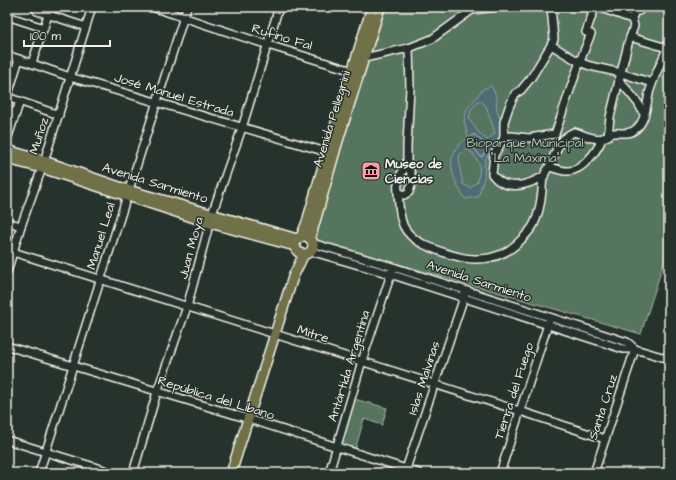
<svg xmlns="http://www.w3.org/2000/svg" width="676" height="480" viewBox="0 0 676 480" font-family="'Architects Daughter',sans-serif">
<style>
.green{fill:#56755e;stroke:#a5b3a3}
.water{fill:#4f6c75;stroke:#91a1a3;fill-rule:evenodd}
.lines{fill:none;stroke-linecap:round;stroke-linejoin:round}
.shore{stroke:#b2bcba;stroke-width:1}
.minor-casing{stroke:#f4f1e8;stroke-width:10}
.major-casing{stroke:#f4f1e8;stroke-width:12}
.minor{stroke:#26332d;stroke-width:7}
.major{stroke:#70704a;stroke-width:9}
.labels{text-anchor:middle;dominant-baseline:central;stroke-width:3;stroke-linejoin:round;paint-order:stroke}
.street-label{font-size:13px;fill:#f4f1e8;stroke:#26332d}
.park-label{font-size:13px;fill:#b5bfb1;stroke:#26332d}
.poi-label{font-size:13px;font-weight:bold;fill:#f4f1e8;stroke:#26332d;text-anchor:start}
</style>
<rect width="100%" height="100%" fill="#26332d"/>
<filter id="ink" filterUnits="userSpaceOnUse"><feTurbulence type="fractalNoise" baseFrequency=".025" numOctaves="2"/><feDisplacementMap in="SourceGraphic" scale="8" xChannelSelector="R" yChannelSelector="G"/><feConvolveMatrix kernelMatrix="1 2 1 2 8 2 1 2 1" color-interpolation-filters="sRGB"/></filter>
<g filter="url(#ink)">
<g class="green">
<polygon points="386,7 669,7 669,246 641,334 312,239"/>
<polygon points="354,399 387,408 382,425 364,419 355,450 340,445"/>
</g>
<path class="water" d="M 491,86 L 496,95 L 497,111 L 501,121 L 500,134 L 497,143 L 485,159 L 484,178 L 478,197 L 465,199 C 457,185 446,168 455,151 C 457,146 464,141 468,137 L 464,121 L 467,109 L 483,89 ZM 480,100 L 486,106 L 495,133 L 487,140 L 479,133 L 469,119 L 471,109 ZM 465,149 L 472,152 L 480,165 L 478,181 L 470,188 L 463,184 L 460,170 L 459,156 Z"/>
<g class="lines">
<polygon class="shore" points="472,135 475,135 484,143 489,145 482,157 480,156 475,149 467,145"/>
<defs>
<g id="minor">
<polyline points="152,7 268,45 356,72"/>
<polyline points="598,7 632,19"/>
<polyline points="472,10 495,7"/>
<polyline points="37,11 86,27"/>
<polyline points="7,16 44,28"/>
<polyline points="630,37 667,48"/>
<polyline points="551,45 579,62 590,66 621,73 652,83"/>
<polyline points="7,55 70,77 330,153"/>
<polyline points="364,58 409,48 432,39 476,7"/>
<polyline points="32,63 48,15"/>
<polyline points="619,80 638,103 644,114"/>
<polyline points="7,97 59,115"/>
<polyline points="7,98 19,59"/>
<polyline points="7,110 16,113"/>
<polyline points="608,136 610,117 628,44 634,26 632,19 635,10 639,11 639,7"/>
<polyline points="504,138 504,122 509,107 515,94 521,90 531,78 551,45 554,39 551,7"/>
<polyline points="7,140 20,101"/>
<path d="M 407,162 C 402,174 396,179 398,192 L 404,195 L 409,192 L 412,182 L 411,174 L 407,162 L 407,145 L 410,88 L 409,48"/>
<path d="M 549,167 C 555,168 561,171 567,171 C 582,172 597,151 602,139"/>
<path d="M 544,176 C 527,186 505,192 492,174 L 494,155 L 504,138 L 511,136 L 529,138 L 555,134 C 567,100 577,66 591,34 L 586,32 L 595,7"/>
<path d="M 398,192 C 400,218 399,233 425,245 C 458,260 493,269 521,240 C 526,235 531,230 534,224 C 539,214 541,201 542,191 C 542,186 542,180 544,176 C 545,172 548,169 550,165 C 556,152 559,138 574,132 C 583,134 594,141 603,138 C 607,137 610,133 614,133 C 620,132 627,135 633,131 C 647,123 646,103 650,90 C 655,74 663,59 669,44"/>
<polyline points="7,222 21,226"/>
<polyline points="312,243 393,267 627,342 635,349"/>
<polyline points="310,251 390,274 623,349 635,349 669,359"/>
<polyline points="13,252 520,411 605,439"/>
<polyline points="7,272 21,226 42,168 92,7"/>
<polyline points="7,346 249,419 419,473"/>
<polyline points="7,440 114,473"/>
<polyline points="405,472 465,294"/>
<polyline points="39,473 187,7"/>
<polyline points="133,473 157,392 187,307 212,214 242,128 279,7"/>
<polyline points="329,473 362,361 392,271"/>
<polyline points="500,473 549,321"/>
<polyline points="594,473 635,349"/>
</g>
<g id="major">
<polyline points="7,150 44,161 128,190 297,239"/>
<polyline points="7,159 42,168 210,223 295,246"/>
<circle cx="304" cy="245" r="9"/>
<polyline points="301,237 307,222 327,152 372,7"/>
<polyline points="310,239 337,144 380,7"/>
<polyline points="231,473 293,277 304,254"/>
</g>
</defs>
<use href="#minor" class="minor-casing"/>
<use href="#major" class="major-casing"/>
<use href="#minor" class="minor"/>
<use href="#major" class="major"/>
</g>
</g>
<defs>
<symbol id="museum-square" viewBox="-11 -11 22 22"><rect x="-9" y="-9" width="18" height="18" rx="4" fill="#ff9aa2" stroke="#26332d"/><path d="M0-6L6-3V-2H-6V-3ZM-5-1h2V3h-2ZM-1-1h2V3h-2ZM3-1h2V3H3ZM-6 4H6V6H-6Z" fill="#111"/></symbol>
</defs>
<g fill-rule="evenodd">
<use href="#museum-square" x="360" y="160" width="22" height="22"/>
</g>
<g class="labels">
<g class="street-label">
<text transform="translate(282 37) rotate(17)">Rufino Fal</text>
<text transform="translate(174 95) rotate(17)">José Manuel Estrada</text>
<text transform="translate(332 119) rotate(-73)">Avenida Pellegrini</text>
<text transform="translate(39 136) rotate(-73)">Muñoz</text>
<text transform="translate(155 183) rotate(17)">Avenida Sarmiento</text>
<text transform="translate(101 236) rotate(-73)">Manuel Leal</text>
<text transform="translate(191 248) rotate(-75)">Juan Moya</text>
<text transform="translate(479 281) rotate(18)">Avenida Sarmiento</text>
<text transform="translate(313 334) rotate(17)">Mitre</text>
<text transform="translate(349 366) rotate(-73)">Antártida Argentina</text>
<text transform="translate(424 378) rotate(-72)">Islas Malvinas</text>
<text transform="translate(514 391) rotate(-72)">Tierra del Fuego</text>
<text transform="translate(216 398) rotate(17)">República del Líbano</text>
<text transform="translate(603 407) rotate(-72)">Santa Cruz</text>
</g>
<g class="park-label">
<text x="525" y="143">Bioparque Municipal<tspan x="525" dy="15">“La Máxima”</tspan></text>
</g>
<g class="poi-label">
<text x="385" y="164">Museo de<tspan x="385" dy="15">Ciencias</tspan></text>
</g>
</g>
<rect width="676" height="480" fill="none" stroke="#26332d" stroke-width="24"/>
<rect x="12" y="12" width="652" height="456" fill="none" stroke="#f4f1e8" stroke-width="1.5" filter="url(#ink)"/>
<path d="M24 40v6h86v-6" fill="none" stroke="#f4f1e8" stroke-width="2"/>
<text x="30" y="40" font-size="12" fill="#f4f1e8" stroke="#26332d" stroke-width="3" paint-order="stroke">100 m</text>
</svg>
